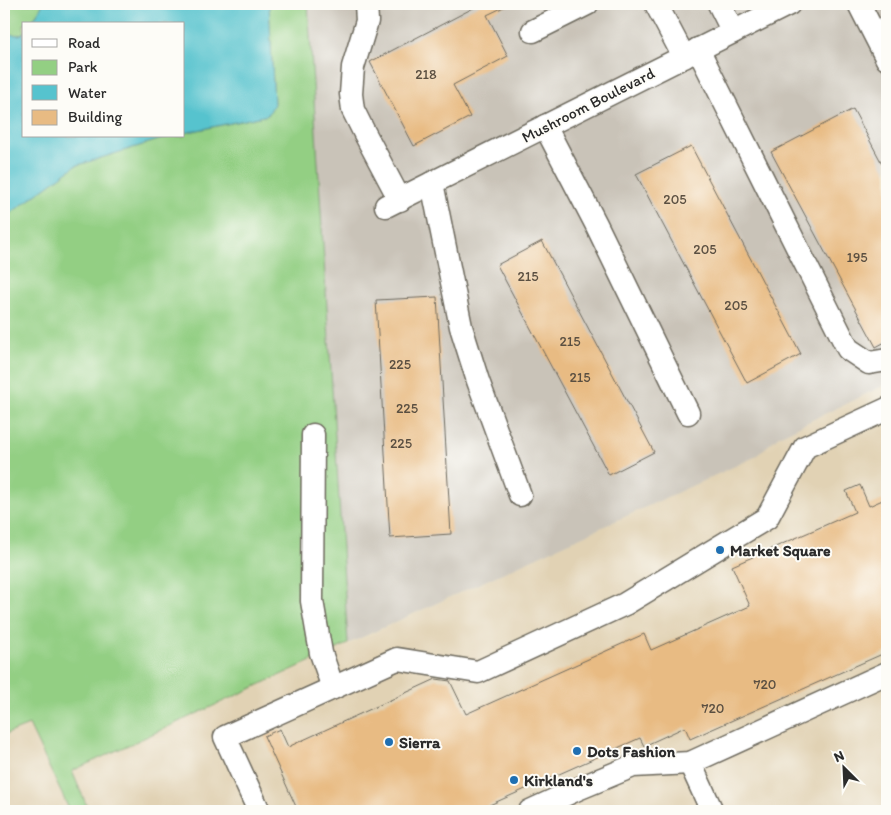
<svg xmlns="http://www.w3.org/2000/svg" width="891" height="815" viewBox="0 0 891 815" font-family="Itim,sans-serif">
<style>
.built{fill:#e1d2b4}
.industrial{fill:#c9c3b8}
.green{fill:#93cf83;stroke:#5f7d57}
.water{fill:#56c3ce;stroke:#40777c}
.building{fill:#e8bb83}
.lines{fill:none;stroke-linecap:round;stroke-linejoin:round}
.minor-casing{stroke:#6e6a5e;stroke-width:25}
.minor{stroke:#fff;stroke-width:22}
.poi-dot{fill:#1f6fb2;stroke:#fdfcf7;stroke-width:2}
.labels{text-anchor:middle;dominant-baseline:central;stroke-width:4;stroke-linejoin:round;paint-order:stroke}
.number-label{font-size:14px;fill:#5a4f41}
.street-label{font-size:16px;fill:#2b2b2b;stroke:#fdfcf7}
.poi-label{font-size:16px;font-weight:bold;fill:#2b2b2b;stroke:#fdfcf7;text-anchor:start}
</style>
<rect width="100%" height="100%" fill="#fdfcf7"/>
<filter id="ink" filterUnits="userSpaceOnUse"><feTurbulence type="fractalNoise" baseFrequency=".02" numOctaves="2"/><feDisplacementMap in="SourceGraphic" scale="10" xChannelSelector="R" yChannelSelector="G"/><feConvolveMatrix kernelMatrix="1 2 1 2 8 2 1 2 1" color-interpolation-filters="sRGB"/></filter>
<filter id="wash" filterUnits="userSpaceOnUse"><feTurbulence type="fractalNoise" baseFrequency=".0096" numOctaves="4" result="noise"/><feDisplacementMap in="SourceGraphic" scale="20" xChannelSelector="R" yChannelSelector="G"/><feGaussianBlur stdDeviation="1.12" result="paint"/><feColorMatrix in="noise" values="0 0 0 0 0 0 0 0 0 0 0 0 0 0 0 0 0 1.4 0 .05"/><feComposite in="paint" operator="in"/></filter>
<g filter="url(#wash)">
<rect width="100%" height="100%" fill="#ebe0bd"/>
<g class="built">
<polygon points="887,384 887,811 89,811 72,772 755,457 779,436"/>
<polygon points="29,725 70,811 4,811 4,735"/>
</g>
<polygon class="industrial" points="308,4 887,4 887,384 779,436 755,457 348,644"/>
<g class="green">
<polygon points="4,4 43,4 31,24 24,24 24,32 20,35 4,34"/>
<polygon points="269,4 308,4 348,644 72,771 89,811 70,811 29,725 4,735 4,218 75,166 171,136 184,136 184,133 268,115 274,104"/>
</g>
<g class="water">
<polygon points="43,4 269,4 274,104 268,115 184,133 184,24 31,24"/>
<polygon points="24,32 24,136 171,136 75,166 4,218 4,34 20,35"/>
</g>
<g id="blocks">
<g class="building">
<polygon points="481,4 510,4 487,15 508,56 453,85 470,117 414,146 370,62"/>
<polygon points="853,109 887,173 887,341 876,347 771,152"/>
<polygon points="691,146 801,354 747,383 636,174"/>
<polygon points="542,241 654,452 609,475 497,265"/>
<polygon points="437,297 451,534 390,538 376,300"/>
<polygon points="860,485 869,506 887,498 887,652 690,739 685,727 644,746 640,738 476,811 298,811 264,736 280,729 288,747 436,679 450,681 466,714 644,634 651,650 750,606 732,566 855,512 846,491"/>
</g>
</g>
</g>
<g filter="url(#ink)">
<use href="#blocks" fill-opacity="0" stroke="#6e6a5e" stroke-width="1"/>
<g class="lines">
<defs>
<g id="minor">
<polyline points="366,4 367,21 353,67 351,94 353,110 364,132 400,200"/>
<polyline points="656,4 684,57"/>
<polyline points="719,4 733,32"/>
<polyline points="859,4 887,59"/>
<polyline points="533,31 587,4"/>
<polyline points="698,49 848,349 869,363 887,360"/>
<polyline points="545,126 596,224 688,413"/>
<polyline points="432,183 461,327 478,381 520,495"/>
<polyline points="386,206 789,4"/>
<polyline points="313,435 312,601 321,653 333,688"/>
<polyline points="690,763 712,811"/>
<polyline points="259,811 225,737 397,659 478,672 625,604 767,518 805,447 887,409"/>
<polyline points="530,811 580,788 633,766 690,763 887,673"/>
</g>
</defs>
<use href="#minor" class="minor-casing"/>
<use href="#minor" class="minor"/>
</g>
</g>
<g class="poi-dot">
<circle cx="720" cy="550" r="5"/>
<circle cx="389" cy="742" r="5"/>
<circle cx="577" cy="751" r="5"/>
<circle cx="514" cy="780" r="5"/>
</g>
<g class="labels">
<g class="number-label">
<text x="426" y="74">218</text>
<text x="675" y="199">205</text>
<text x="705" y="249">205</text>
<text x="857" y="257">195</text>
<text x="528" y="276">215</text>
<text x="736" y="305">205</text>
<text x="570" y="341">215</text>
<text x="400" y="364">225</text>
<text x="580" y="377">215</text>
<text x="407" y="408">225</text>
<text x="401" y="443">225</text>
<text x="765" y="684">720</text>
<text x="713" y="708">720</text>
</g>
<g class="street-label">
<text transform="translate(588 105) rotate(-27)">Mushroom Boulevard</text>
</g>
<g class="poi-label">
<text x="730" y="550">Market Square</text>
<text x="399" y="742">Sierra</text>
<text x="587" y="751">Dots Fashion</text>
<text x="524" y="780">Kirkland's</text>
</g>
</g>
<rect width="891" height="815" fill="none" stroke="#fdfcf7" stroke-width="20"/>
<rect x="22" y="22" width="162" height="115" fill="#fdfcf7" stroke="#a9a8a5"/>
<rect x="32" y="39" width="25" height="8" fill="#ffffff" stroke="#a9a8a5"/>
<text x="68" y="48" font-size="15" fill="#2b2b2b">Road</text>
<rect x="32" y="60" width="25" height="15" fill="#93cf83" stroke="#a9a8a5"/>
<text x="68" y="72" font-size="15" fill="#2b2b2b">Park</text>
<rect x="32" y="85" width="25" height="15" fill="#56c3ce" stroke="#a9a8a5"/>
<text x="68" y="98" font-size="15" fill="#2b2b2b">Water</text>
<rect x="32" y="110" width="25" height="15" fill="#e8bb83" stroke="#a9a8a5"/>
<text x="68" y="122" font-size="15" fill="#2b2b2b">Building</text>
<g transform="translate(844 768) rotate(336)" stroke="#fdfcf7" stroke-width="4" paint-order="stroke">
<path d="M0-4L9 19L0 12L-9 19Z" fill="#2b2b2b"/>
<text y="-8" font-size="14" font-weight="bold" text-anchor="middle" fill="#2b2b2b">N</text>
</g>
</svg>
